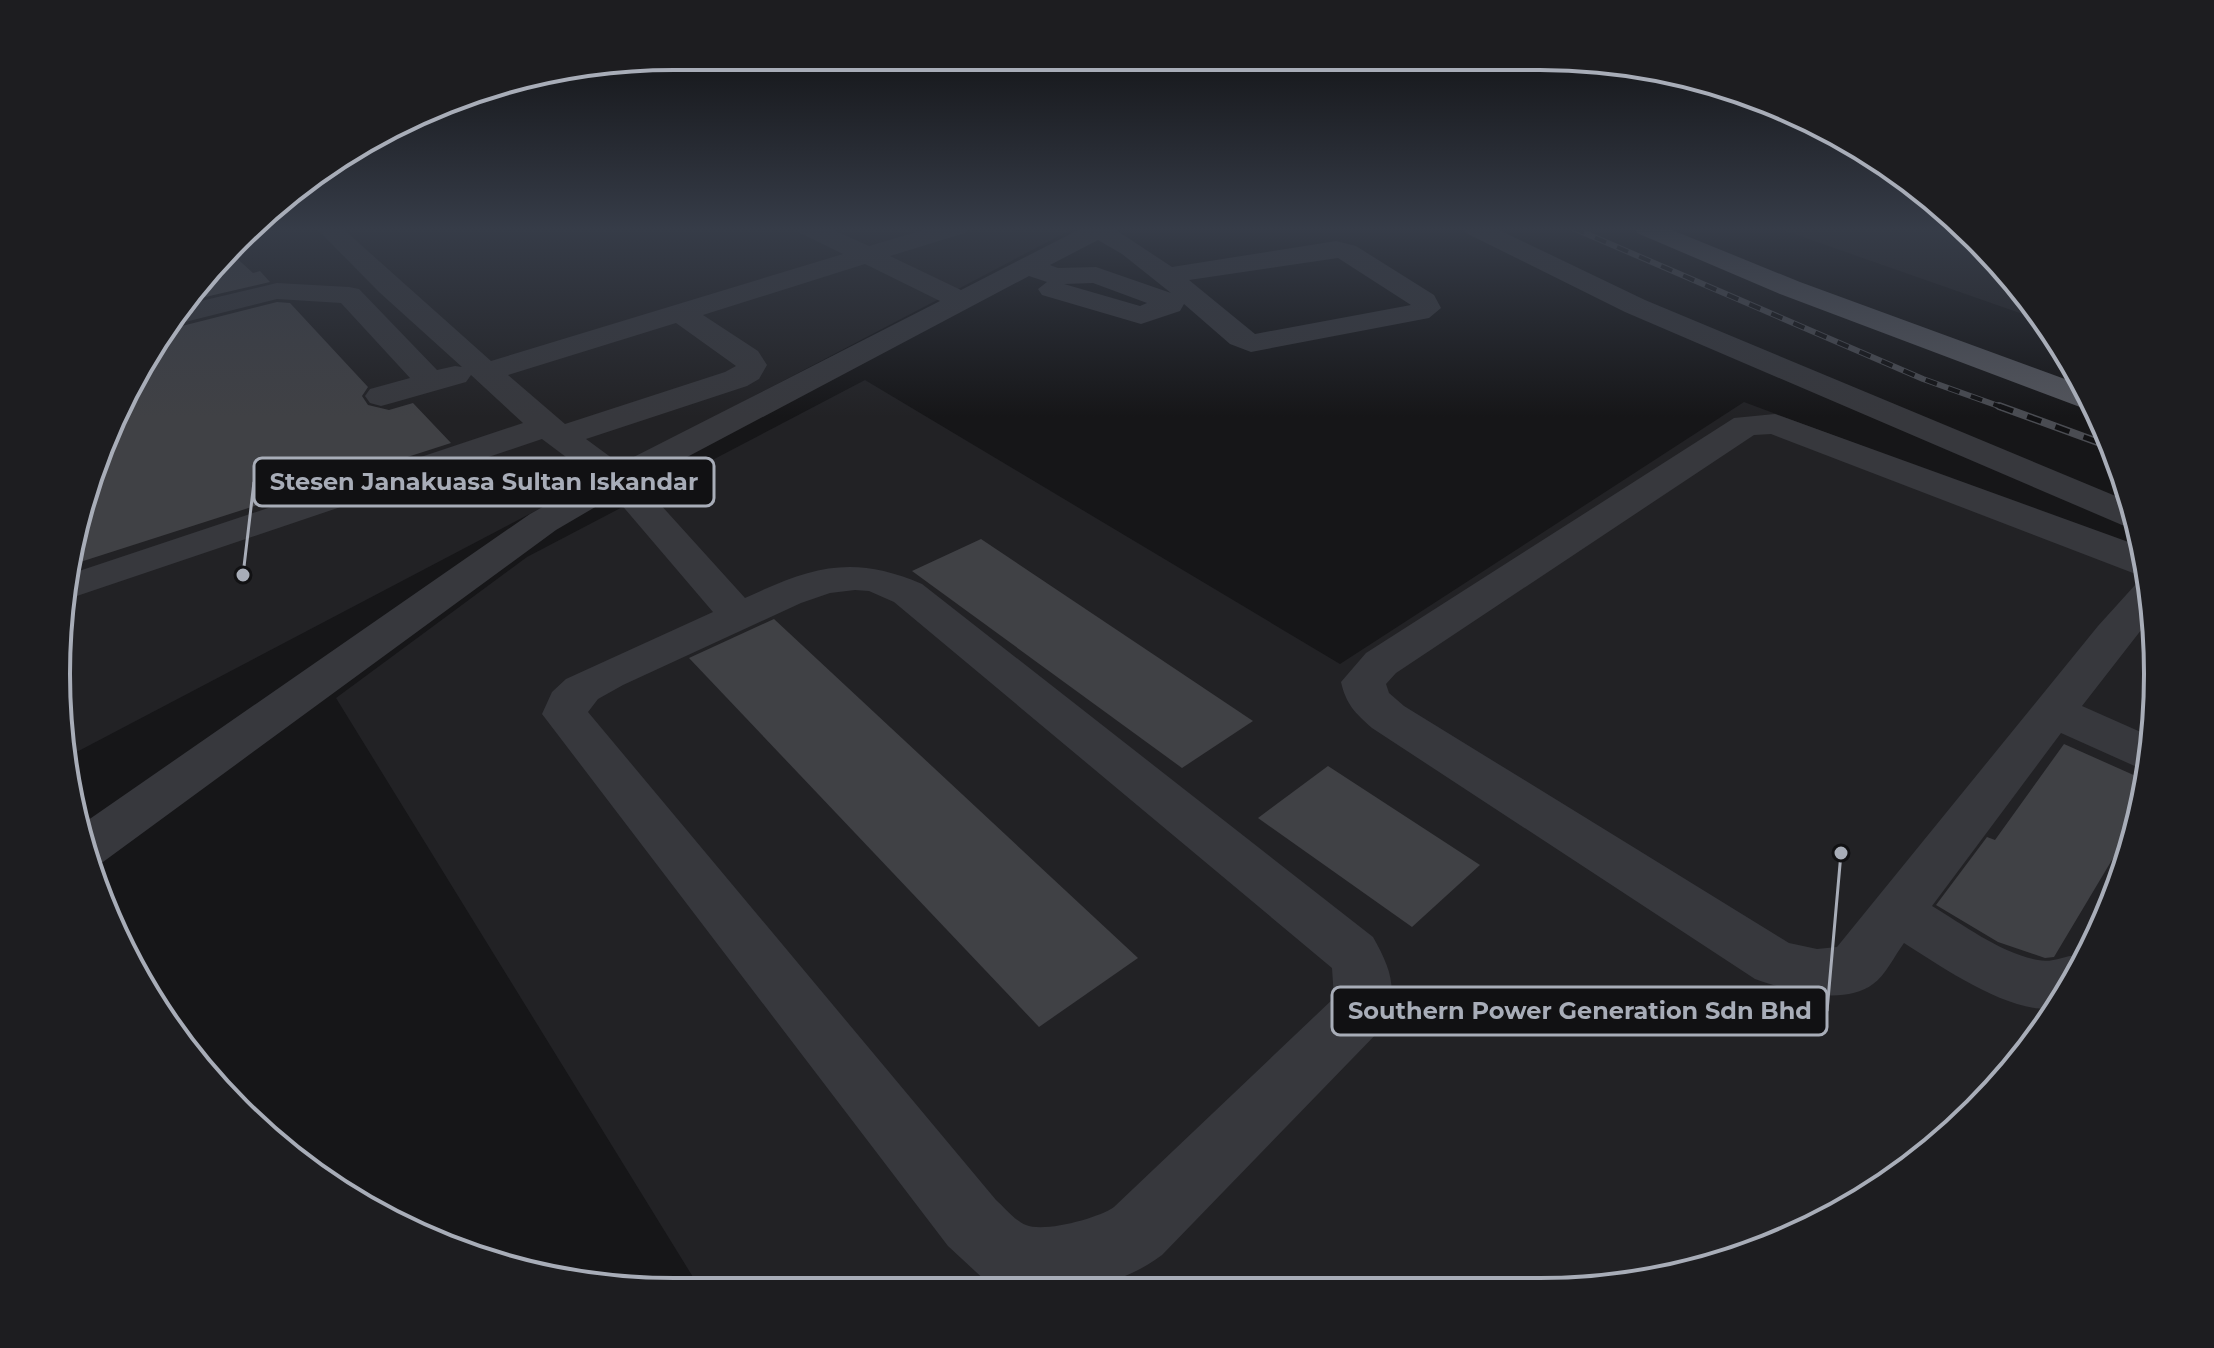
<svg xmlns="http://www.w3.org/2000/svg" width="2214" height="1348" viewBox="0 0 2214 1348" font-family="Montserrat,sans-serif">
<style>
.built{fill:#222225}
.building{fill:#404145}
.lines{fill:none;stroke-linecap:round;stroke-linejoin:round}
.minor{fill:#37383d;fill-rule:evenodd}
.major{fill:#53555c;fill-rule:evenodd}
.rail-far1-casing{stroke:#4a4c52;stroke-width:6}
.rail-casing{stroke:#4a4c52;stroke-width:8}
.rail-far1{stroke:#111113;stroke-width:4;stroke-dasharray:12;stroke-linecap:butt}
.rail{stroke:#111113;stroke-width:5;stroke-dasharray:15;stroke-linecap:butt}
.rim{fill:none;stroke:#a8adb8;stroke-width:4}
.leader{fill:none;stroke:#a8adb8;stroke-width:3}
.callout-dot{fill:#a8adb8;stroke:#111113;stroke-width:3}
.callout{fill:#111113;stroke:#a8adb8;stroke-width:3}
.callout-label{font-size:24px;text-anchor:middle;font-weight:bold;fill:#a8adb8}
</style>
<rect width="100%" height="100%" fill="#161618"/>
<g class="built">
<polygon points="257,228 1074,228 69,756 56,674 89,476 160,330"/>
<polygon points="1777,228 1966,228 1977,237 2048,323"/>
<polygon points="865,380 1340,664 1744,402 2145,551 2158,674 2146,795 2111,911 2054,1018 1977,1111 1849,1209 1739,1259 1620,1287 701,1290 336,698 527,557"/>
</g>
<g class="building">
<polygon points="232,254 253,273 260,271 270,282 188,301"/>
<polygon points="277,302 290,303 368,387 362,396 368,405 389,410 413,403 451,443 74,564 89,476 160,330 165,325 174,328"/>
<polygon points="981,539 1253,721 1182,768 912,571"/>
<polygon points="774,619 1138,958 1039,1027 689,658"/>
<polygon points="2064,744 2147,781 2140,813 2054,957 2045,958 1998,942 1936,905 1987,837 1995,840"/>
<polygon points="1328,766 1480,865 1412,927 1258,818"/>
</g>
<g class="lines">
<g class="minor">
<path d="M 316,228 L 342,228 L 491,361 L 843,254 L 800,233 L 797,228 L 829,228 L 869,246 L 930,228 L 968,228 L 965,233 L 890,256 L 961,290 L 1082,228 L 1113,228 L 1172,267 L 1336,241 L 1356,246 L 1434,295 L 1441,308 L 1429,318 L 1251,352 L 1230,344 L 1184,304 L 1180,311 L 1141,324 L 1042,295 L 1038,289 L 1047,282 L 1029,276 L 640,482 L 745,598 C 812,567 852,554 922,584 L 1373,937 C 1392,971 1399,991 1382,1028 L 1162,1255 C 1109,1294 1063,1289 1000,1289 L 989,1284 L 948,1246 L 542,714 L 552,692 L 566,679 L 713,612 L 614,496 L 556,530 L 103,862 L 88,866 L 81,825 L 530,514 L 594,478 L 542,439 L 68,599 L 73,573 L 523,423 L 471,375 L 466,382 L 392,403 L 381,406 L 370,403 L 365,396 L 370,389 L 410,378 L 341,303 L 277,299 L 173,325 L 167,323 L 184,305 L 277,283 L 349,287 L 359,289 L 437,370 L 455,366 L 462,367 L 379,292 ZM 1098,240 L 1122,254 L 1171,293 L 1096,267 L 1058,268 L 1050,265 ZM 1338,258 L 1411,305 L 1255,334 L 1189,280 ZM 865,264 L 940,301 L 620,464 L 586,439 L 747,386 L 759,379 L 767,365 L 758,351 L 703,315 ZM 1093,283 L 1147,303 L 1140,306 L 1064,284 ZM 676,323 L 736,366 L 725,372 L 565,424 L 508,375 ZM 855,590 L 869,591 L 894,602 L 1332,968 L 1334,998 L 1114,1207 C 1099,1218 1044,1233 1026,1225 C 1015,1221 1004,1207 996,1200 L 588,712 L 598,699 L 623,685 L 801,603 L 830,593 Z"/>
<polygon points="1463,228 1495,228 1645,300 2130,502 2138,527 2122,525 1625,312 1466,233"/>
<path d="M 1775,414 L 2145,548 L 2148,576 L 2133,573 L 1771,434 L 1754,435 L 1396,673 L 1386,684 L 1389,693 L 1404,706 L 1789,943 L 1817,949 L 1837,947 L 2098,626 L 2136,584 L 2149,581 L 2152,616 L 2082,706 L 2152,737 L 2148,772 L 2061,733 L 1932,906 C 1964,925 2000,953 2038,960 C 2056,964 2069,951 2086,957 L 2059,1008 C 2013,1017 1942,967 1904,943 C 1895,955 1885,976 1873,984 C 1843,1007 1786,990 1755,979 L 1372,728 C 1355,713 1346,704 1341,682 L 1366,653 L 1734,418 Z"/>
</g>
<polygon class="major" points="1634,228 1667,228 1800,282 2084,386 2095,409 2080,407 1780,294 1637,233"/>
<defs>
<polyline id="rail-far1" points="1573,228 1923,379 2004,408"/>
<polyline id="rail" points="1999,406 2114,448"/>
</defs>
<use href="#rail-far1" class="rail-far1-casing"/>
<use href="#rail" class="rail-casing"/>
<use href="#rail-far1" class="rail-far1"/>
<use href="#rail" class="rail"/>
</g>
<linearGradient id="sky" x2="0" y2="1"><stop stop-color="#0c0c0d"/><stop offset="0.55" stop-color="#363c48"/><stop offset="1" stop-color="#363c48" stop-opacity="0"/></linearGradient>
<rect width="2214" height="417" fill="url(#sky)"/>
<path d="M0 0H2214V1348H0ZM674 70H1540A604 604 0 0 1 2144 674V674A604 604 0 0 1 1540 1278H674A604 604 0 0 1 70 674V674A604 604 0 0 1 674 70Z" fill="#1d1d20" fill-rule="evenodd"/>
<path class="rim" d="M674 70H1540A604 604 0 0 1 2144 674V674A604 604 0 0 1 1540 1278H674A604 604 0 0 1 70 674V674A604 604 0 0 1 674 70Z"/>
<path class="leader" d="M243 575L254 482M1841 853L1827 1011"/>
<g class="callout-dot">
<circle cx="243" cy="575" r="8"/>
<circle cx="1841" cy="853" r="8"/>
</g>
<g class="callout">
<rect x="254" y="458" width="460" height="48" rx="8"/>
<rect x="1332" y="987" width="495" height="48" rx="8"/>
</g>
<g class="callout-label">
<text x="484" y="490">Stesen Janakuasa Sultan Iskandar</text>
<text x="1580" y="1019">Southern Power Generation Sdn Bhd</text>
</g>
</svg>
